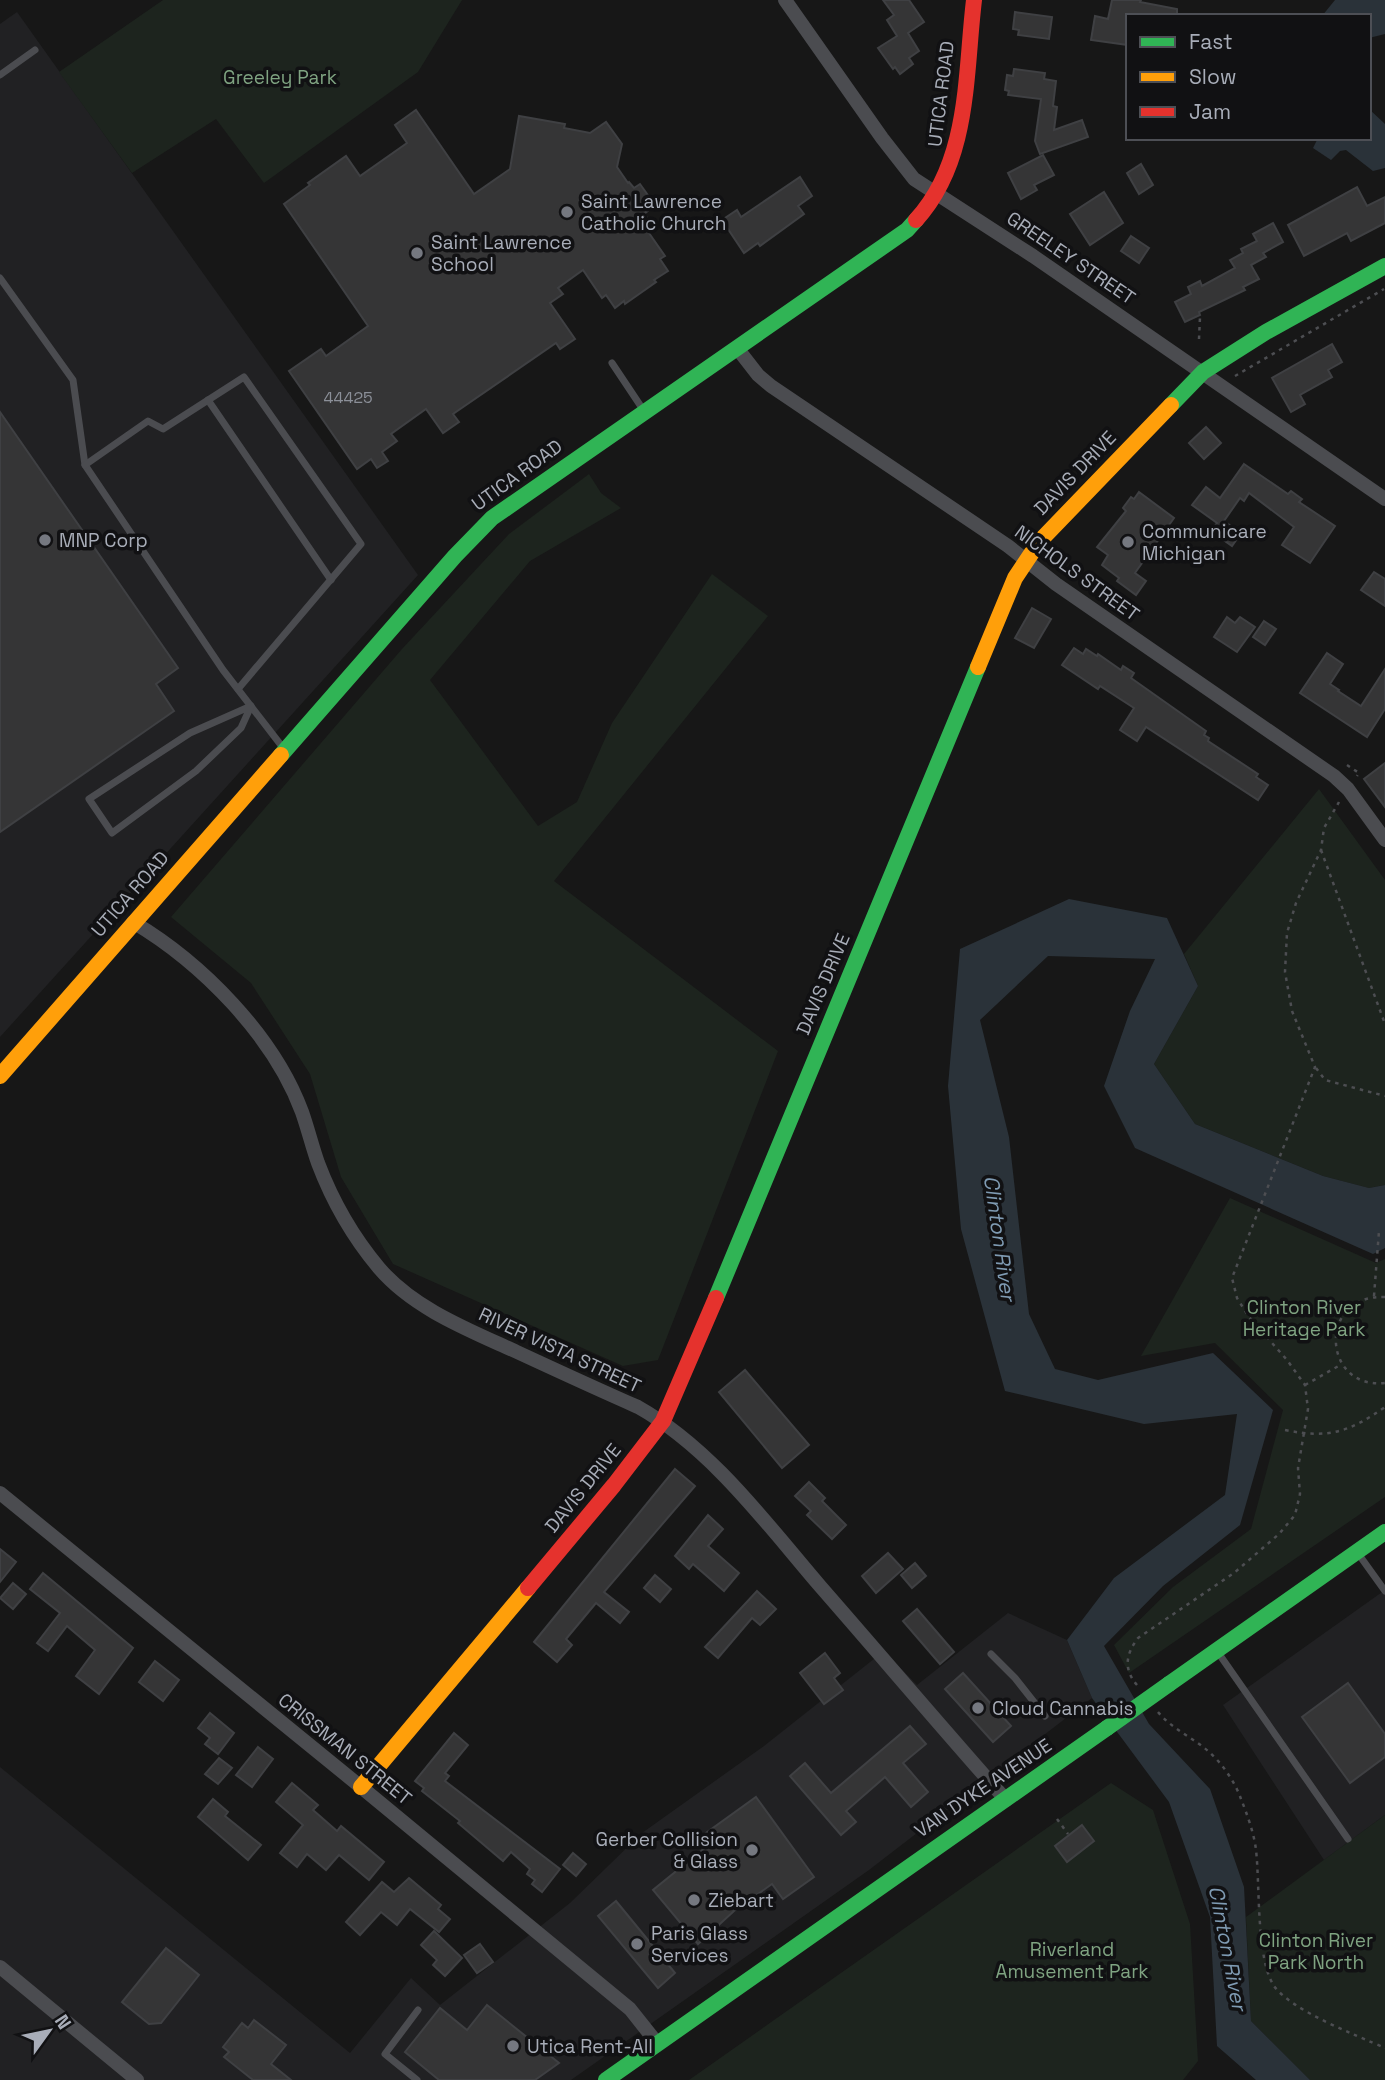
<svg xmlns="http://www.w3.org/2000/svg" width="1385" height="2080" viewBox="0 0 1385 2080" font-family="'Space Grotesk',sans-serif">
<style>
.built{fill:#212123}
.green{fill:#1d241e}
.water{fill:#2a3239}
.building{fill:#353536;stroke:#3f4043;stroke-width:2}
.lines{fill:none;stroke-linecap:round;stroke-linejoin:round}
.path{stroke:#4d4e52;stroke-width:2.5;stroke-dasharray:3.5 5;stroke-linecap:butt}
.lane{stroke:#4b4c50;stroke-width:7}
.street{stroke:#4b4c50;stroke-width:14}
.fast{stroke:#30b455;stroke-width:16}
.slow{stroke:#ff9f0a;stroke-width:16}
.jam{stroke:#e5322d;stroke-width:16}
.fast-bridge{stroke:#30b455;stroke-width:16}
.poi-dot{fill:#757880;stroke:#111113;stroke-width:2.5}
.labels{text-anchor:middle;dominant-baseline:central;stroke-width:7;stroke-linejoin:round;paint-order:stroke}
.number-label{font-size:16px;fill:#8b8f98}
.park-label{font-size:19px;fill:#7fa381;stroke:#111113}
.street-label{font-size:19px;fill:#a8adb8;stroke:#111113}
.poi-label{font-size:19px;fill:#a8adb8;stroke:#111113;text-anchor:start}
.water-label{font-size:21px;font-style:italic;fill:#7f9bb3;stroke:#111113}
</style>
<rect width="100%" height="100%" fill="#171717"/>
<g class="built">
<polygon points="17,12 418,575 0,1037 0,24"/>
<polygon points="1385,1590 1385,1815 1324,1860 1223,1705"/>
<polygon points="1008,1613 1067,1640 1092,1698 869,1870 571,2080 0,2080 0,1767 350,2053 411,1978 440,2005 570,1903 642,1833 764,1746 884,1651 917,1685"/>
</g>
<g class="green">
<polygon points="163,0 462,0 418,72 264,183 216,119 132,173 59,72"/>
<polygon points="589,474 601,493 621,508 530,561 430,680 538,826 577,802 612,723 712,574 768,616 554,881 778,1051 658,1360 623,1366 393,1264 341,1177 310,1074 251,983 171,917 402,649 509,534"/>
<polygon points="1319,789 1385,880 1385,1185 1369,1188 1323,1176 1195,1124 1154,1064 1198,986 1184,954"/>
<polygon points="1230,1198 1376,1263 1385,1259 1385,1497 1129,1673 1114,1645 1173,1587 1251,1529 1283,1410 1215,1343 1141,1356"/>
<polygon points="1111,1783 1153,1810 1190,1924 1198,2061 1183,2080 689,2080"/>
<polygon points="1385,1815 1385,2080 1310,2080 1251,2021 1246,1917"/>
</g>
<g class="water">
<polygon points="1335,0 1385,0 1385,34 1369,38 1369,16 1322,16"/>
<polygon points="1369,109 1385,124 1385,168 1373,171 1346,150 1340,151 1331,160 1313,148 1318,138 1369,138"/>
<polygon points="1069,899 1167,918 1198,986 1154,1064 1195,1124 1323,1176 1369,1188 1385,1185 1385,1248 1373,1254 1135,1148 1104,1086 1130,1011 1155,959 1048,956 980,1020 1009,1137 1029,1314 1055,1369 1098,1380 1213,1353 1273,1410 1240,1525 1163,1586 1104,1646 1149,1724 1210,1789 1244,1887 1251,2021 1310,2080 1256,2080 1217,2046 1210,1917 1169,1802 1092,1698 1067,1640 1114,1578 1225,1495 1237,1414 1144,1424 1005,1391 961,1229 948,1086 960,949"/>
</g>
<g class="building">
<polygon points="883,0 909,0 924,22 908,33 919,51 909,58 913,64 900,74 895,67 893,69 878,48 897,36 887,20 894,15"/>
<polygon points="1112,0 1141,0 1140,2 1177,9 1177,16 1128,16 1128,45 1091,40 1095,16 1108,19"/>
<polygon points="1015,12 1052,17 1049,39 1018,35 1019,30 1013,29"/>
<polygon points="1014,69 1045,73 1044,79 1056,81 1053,106 1057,107 1054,130 1082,120 1088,137 1040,154 1035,141 1041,99 1008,95 1009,91 1005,90 1007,75 1013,76"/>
<polygon points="416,110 474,194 510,169 519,116 565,124 564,128 590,133 606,122 622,144 617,167 628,183 629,182 634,188 640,184 650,198 644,203 649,210 644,214 648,219 642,223 665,256 660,259 668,271 654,280 656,282 625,304 624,301 615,308 606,295 602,298 583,270 558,288 563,294 550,303 575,339 560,349 556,343 453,414 459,422 443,433 426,409 391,434 397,441 382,452 388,461 377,468 371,459 357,469 289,371 321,349 326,356 368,326 284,204 310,185 308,183 346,156 360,176 407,143 395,125"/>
<polygon points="1043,155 1054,175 1034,185 1037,190 1021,199 1008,173"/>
<polygon points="1141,164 1153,185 1139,194 1127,173"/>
<polygon points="800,177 812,196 798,206 804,214 760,246 758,243 744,253 722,220 737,210 741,217"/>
<polygon points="1357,187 1367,206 1385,197 1385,223 1351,241 1347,233 1304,256 1288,225"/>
<polygon points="1104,192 1123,223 1090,245 1070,214"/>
<polygon points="1273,223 1283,242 1263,253 1266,257 1251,265 1259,279 1243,287 1245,290 1199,312 1200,315 1185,322 1175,302 1191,294 1188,287 1200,281 1202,286 1235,268 1230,260 1243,253 1241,249 1257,241 1253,234"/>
<polygon points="1131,236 1149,248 1139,263 1121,251"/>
<polygon points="1332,344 1342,362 1328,370 1332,377 1300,395 1305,404 1291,412 1272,378"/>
<polygon points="0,412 178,668 156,684 174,711 0,832"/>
<polygon points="1206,427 1221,443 1204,459 1189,443"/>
<polygon points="1244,464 1288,494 1291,491 1302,499 1299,502 1335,526 1310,563 1282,545 1294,527 1249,493 1244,501 1240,498 1224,521 1241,533 1232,546 1211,531 1217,523 1192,505 1206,487 1220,498"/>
<polygon points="1139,492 1174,518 1135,573 1146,581 1136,595 1117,581 1119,578 1102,565 1108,555 1097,547 1126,511 1123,508 1131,497 1134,499"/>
<polygon points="1374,572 1385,579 1385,606 1361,590"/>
<polygon points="1032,608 1051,619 1034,648 1015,638"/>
<polygon points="1227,617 1235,623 1240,617 1255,627 1237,652 1214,637"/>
<polygon points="1264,621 1276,629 1265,645 1253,637"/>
<polygon points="1074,648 1083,654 1086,649 1097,656 1098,654 1121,670 1123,666 1134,673 1131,678 1206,731 1204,735 1209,738 1208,741 1258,774 1256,777 1268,785 1258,800 1146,727 1137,741 1120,730 1134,708 1100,686 1098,689 1062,665"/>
<polygon points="1327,653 1343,664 1330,684 1339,690 1338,691 1361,706 1385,669 1385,709 1367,737 1300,693"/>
<polygon points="1385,763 1385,807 1364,779"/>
<polygon points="745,1370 809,1445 782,1468 719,1392"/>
<polygon points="675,1469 695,1486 604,1592 629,1612 620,1623 596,1603 566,1639 572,1645 557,1662 534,1642"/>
<polygon points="809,1482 825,1498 822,1501 846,1525 832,1539 807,1515 811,1511 795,1496"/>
<polygon points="708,1515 723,1529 708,1546 739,1573 724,1591 693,1564 689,1569 675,1556"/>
<polygon points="0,1549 16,1562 0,1582"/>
<polygon points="888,1553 903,1569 876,1593 862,1576"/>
<polygon points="915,1563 926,1576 912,1588 901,1575"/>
<polygon points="43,1573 133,1648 99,1694 76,1676 95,1650 67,1626 48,1651 37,1643 60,1613 30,1589"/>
<polygon points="655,1575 671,1589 660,1602 644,1588"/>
<polygon points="13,1583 26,1594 13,1609 0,1598"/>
<polygon points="757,1591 776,1609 760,1625 752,1618 718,1658 705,1647"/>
<polygon points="917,1609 954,1652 940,1664 903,1621"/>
<polygon points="825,1653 840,1673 834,1678 843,1690 824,1704 800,1673"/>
<polygon points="155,1661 179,1680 163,1701 139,1682"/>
<polygon points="963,1673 1011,1726 993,1742 945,1689"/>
<polygon points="1348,1683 1385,1734 1385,1757 1350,1783 1302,1717"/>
<polygon points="210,1713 234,1733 218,1754 205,1744 210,1738 198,1728"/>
<polygon points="910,1726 926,1744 903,1763 928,1792 911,1807 885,1777 846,1811 856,1822 841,1835 790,1776 805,1763 831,1793"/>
<polygon points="454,1733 468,1745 445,1773 449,1776 445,1781 560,1869 542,1892 532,1884 535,1880 527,1874 530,1869 511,1852 503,1861 458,1823 460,1821 422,1791 424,1788 415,1781"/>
<polygon points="258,1747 273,1759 252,1787 236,1775"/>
<polygon points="219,1758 232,1768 218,1784 205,1774"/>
<polygon points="292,1783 318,1805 313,1810 337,1831 341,1826 384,1862 369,1880 339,1855 326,1870 307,1854 297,1867 280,1853 303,1825 276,1802"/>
<polygon points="756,1797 814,1877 783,1899 772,1884 734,1911 698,1944 653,1890 706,1847 699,1838"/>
<polygon points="213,1799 228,1812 225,1816 261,1845 248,1860 198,1817"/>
<polygon points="1082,1825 1094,1841 1067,1862 1055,1846"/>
<polygon points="573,1853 586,1864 576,1876 563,1865"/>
<polygon points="409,1878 441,1905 438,1909 450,1919 439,1932 410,1909 397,1925 381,1912 360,1935 346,1922 382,1882 394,1892"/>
<polygon points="616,1901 675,1973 658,1988 598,1916"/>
<polygon points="434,1931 462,1958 445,1976 433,1965 437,1960 421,1945"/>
<polygon points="480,1944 493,1962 477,1973 464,1955"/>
<polygon points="166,1948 199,1975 161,2023 149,2024 122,2002"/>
<polygon points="487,2005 559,2063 535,2080 439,2080 405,2052 440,2008 467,2030"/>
<polygon points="254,2020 286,2045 271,2064 291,2080 253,2080 224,2057 229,2052 223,2047 242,2023 248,2028"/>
</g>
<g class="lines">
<g class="path">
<polyline points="1199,339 1200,317"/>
<polyline points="1235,376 1384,289"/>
<polyline points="1347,765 1359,773 1357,776"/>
<polyline points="1321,850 1385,1024"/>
<polyline points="1316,1068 1325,1080 1385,1096"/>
<polyline points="1374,1296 1379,1231"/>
<path d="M 1385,1297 C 1317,1294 1322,1390 1385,1383"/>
<polyline points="1305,1385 1342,1364"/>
<path d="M 1285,1430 C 1329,1439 1349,1432 1385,1407"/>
<path d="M 1137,1685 C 1123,1669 1126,1654 1138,1638 L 1234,1573 L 1279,1534 L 1295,1515 L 1300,1494 L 1298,1468 L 1308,1409 L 1305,1385 L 1287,1360 L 1249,1317 L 1237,1298 L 1232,1278 L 1315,1067 L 1292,1011 L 1285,972 L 1287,933 L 1296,903 L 1321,850 L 1324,828 L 1339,802"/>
<path d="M 1158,1712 C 1172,1729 1192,1737 1208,1751 C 1222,1763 1235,1782 1241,1799 C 1247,1814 1254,1833 1256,1850 C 1260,1884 1256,1959 1274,1986 C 1292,2011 1356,2035 1385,2048"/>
<polyline points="1057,1819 1068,1834"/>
</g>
<g class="lane">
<polyline points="0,75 35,50"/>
<polyline points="0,278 73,380 85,465 223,670 284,749"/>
<polyline points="612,363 644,411"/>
<polyline points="208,400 331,580"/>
<polyline points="85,465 148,421 163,429 244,377 361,544 238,689"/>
<polygon points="251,706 241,728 196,771 112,833 89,799 190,733"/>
<polyline points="1357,1552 1385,1591"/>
<polyline points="1217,1651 1348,1839"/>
<polyline points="991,1654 1015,1678 1045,1716"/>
<polyline points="417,2080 385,2054 418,2010"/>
</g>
<g class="street">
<polyline points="785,0 882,138 914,179 1033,256 1385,499"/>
<polyline points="737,348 758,375 771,386 1008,546 1056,584 1334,776 1348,789 1385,840"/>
<path d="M 133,922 C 202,963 274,1036 302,1112 C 308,1129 312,1146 318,1163 C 332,1200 353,1237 379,1268 C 414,1309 469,1330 517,1352 C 558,1371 597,1389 638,1407 C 711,1448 766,1523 820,1586 C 882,1657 943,1729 1006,1800"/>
<polyline points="0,1493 361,1787 630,2009 657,2043"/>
<polyline points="0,1967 137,2080"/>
</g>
<g class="fast">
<polyline points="1171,405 1203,372 1266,332 1385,266"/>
<polyline points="281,755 455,556 492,518 907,230 916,220"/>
<polyline points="716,1298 978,667"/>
<polyline points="1169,1684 1385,1532"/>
<polyline points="606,2080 1107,1728"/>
</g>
<g class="slow">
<polyline points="978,667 1015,578 1039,542 1171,405"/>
<polyline points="0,1076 281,755"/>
<polyline points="361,1787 528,1588"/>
</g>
<g class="jam">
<path d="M 916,220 C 970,161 965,75 974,0"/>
<polyline points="528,1588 614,1485 663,1421 716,1298"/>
</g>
<polyline class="fast-bridge" points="1107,1728 1169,1684"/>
</g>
<g class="poi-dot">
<circle cx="567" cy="212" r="7"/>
<circle cx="417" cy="253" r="7"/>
<circle cx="45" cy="540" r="7"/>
<circle cx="1128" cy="542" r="7"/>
<circle cx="978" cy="1708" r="7"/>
<circle cx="752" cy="1850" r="7"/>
<circle cx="694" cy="1900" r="7"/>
<circle cx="637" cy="1944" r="7"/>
<circle cx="513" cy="2046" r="7"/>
</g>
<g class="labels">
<g class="number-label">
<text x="348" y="397">44425</text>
</g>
<g class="park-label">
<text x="280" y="77">Greeley Park</text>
<text x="1304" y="1307">Clinton River<tspan x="1304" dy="22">Heritage Park</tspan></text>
<text x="1316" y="1940">Clinton River<tspan x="1316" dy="22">Park North</tspan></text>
<text x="1072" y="1949">Riverland<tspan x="1072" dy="22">Amusement Park</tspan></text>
</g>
<g class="street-label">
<text transform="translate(941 94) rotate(-83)">UTICA ROAD</text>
<text transform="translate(1071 258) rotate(34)">GREELEY STREET</text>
<text transform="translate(1075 473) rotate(-46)">DAVIS DRIVE</text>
<text transform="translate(517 475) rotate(-36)">UTICA ROAD</text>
<text transform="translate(1077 573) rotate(36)">NICHOLS STREET</text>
<text transform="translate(130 894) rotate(-49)">UTICA ROAD</text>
<text transform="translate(823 984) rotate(-67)">DAVIS DRIVE</text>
<text transform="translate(560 1350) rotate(25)">RIVER VISTA STREET</text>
<text transform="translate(583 1488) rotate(-51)">DAVIS DRIVE</text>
<text transform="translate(345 1749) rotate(39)">CRISSMAN STREET</text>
<text transform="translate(983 1788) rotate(-34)">VAN DYKE AVENUE</text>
</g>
<g class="poi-label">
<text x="581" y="201">Saint Lawrence<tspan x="581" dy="22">Catholic Church</tspan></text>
<text x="431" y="242">Saint Lawrence<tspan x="431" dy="22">School</tspan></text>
<text x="1142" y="531">Communicare<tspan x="1142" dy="22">Michigan</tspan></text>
<text x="59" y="540">MNP Corp</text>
<text x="992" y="1708">Cloud Cannabis</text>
<text x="738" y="1839" text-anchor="end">Gerber Collision<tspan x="738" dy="22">&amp; Glass</tspan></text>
<text x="708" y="1900">Ziebart</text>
<text x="651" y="1933">Paris Glass<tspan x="651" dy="22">Services</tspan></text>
<text x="527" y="2046">Utica Rent-All</text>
</g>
<g class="water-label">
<text transform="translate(1000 1238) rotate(82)">Clinton River</text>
<text transform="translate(1228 1948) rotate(79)">Clinton River</text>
</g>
</g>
<rect x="1126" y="14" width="245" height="126" fill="#111113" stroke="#4d4f55" stroke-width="2"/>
<rect x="1140" y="37" width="35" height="10" fill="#30b455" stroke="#4d4f55" stroke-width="2"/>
<text x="1189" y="49" font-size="21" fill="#a8adb8">Fast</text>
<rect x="1140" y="72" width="35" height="10" fill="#ff9f0a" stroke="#4d4f55" stroke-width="2"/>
<text x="1189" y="84" font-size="21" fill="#a8adb8">Slow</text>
<rect x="1140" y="107" width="35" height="10" fill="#e5322d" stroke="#4d4f55" stroke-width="2"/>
<text x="1189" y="119" font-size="21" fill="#a8adb8">Jam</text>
<g transform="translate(49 2031) rotate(57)" stroke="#111113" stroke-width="5" paint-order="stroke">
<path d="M0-5L12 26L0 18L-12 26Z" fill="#a8adb8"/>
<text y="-10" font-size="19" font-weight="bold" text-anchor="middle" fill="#a8adb8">N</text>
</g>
</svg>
